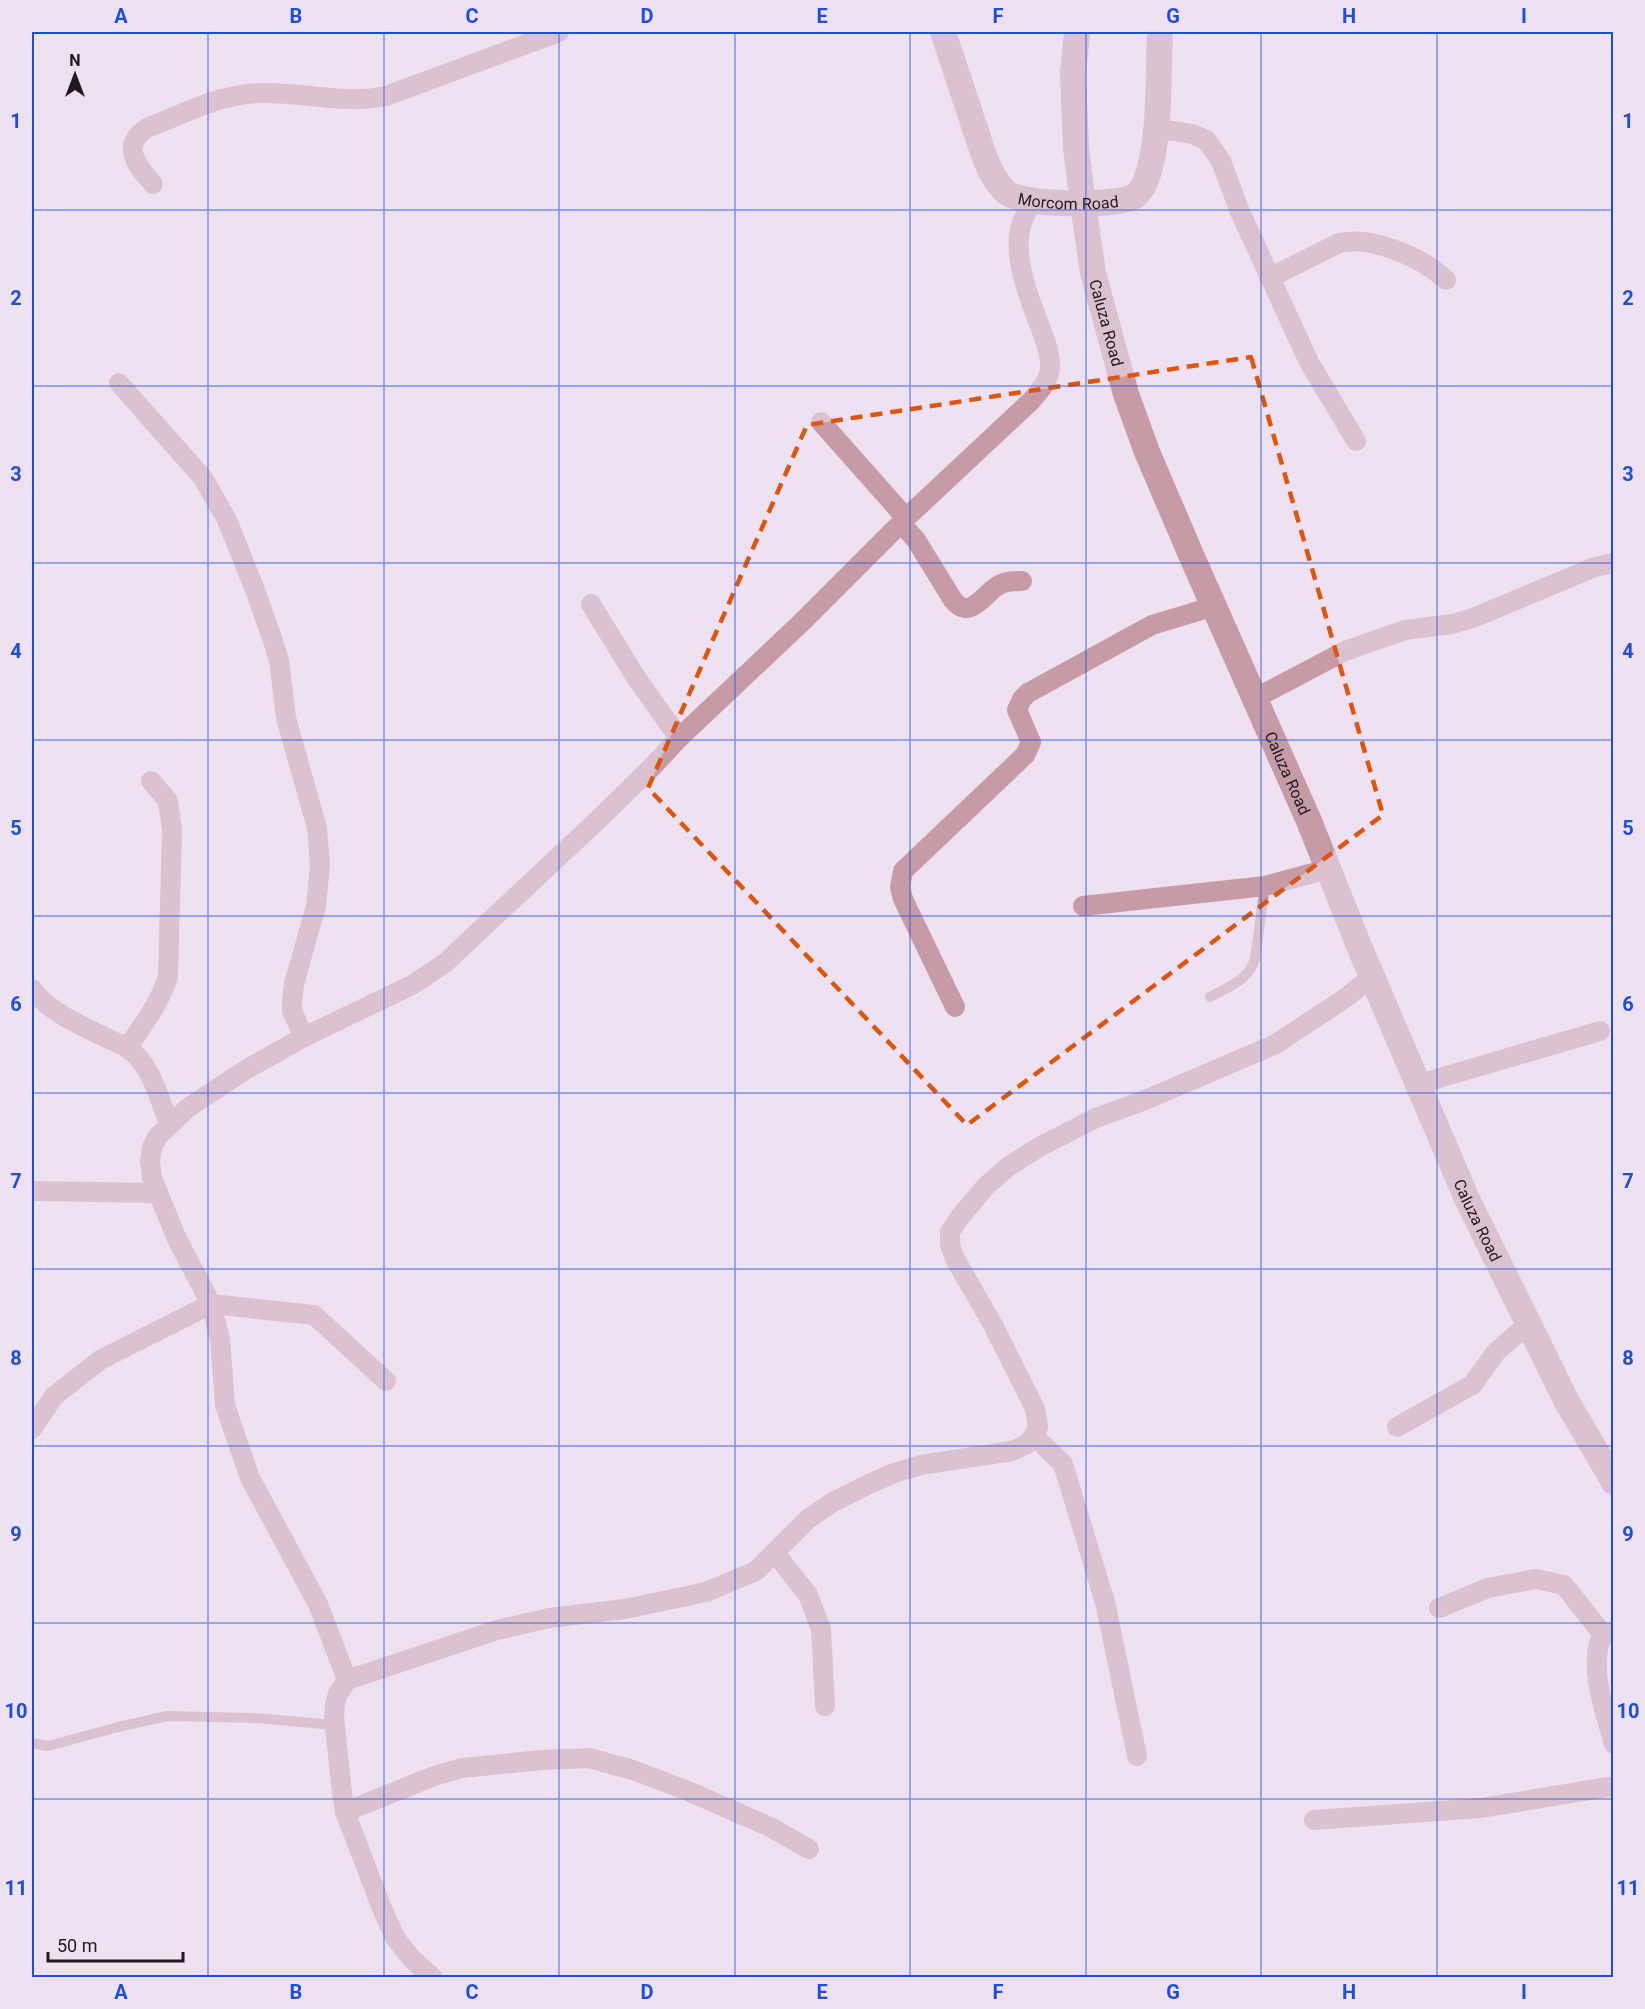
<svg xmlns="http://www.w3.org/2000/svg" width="1645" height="2009" viewBox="0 0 1645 2009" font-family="Roboto,sans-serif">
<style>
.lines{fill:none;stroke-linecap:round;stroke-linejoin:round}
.service{stroke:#c69ba6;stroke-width:10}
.minor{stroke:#c69ba6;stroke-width:20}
.tertiary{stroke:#c69ba6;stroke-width:26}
.marked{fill:none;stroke:#de560d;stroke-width:4.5;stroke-dasharray:12 8;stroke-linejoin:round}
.grid{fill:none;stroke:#1d4ed8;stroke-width:1.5;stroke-opacity:0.55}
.labels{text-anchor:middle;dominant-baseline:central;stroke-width:4.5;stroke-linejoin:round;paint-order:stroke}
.street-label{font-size:16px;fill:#1f1a20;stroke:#eee1f2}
.neatline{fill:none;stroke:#1d4ed8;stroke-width:2}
.grid-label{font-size:20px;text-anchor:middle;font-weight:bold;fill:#1d4ed8}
</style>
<rect width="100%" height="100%" fill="#eee1f2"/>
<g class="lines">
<g class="service">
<path d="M 1210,997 C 1229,986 1247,982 1255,959 L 1265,886"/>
<polyline points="32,1743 48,1746 118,1727 167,1716 256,1718 334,1725"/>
</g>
<g class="minor">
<polyline points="1156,131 1174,131 1192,134 1206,140 1213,149 1221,161 1240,212 1309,362 1356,441"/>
<path d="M 153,184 C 137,166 120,146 147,128 C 184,114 221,93 262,93 C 303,92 345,105 386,96 L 559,32"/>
<path d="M 1269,278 L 1339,243 C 1372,236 1422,257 1446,280"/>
<polyline points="119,383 203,478 227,520 255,590 272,638 279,660 286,718 317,828 320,865 316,906 294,984 292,1001 292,1011 304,1037"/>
<polyline points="821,422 906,518"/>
<path d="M 901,523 L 916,540 L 953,600 C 970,622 984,593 999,585 C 1006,581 1014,581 1022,581"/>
<polyline points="591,604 635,676 679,738"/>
<polyline points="1254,699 1345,651 1405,630 1452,624 1473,618 1595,567 1614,563"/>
<polyline points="1083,906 1265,886 1328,869"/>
<path d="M 32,989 C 50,1013 82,1026 109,1039 C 115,1042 121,1044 126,1047 C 151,1063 159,1098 169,1124"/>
<polyline points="955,1007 903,899 900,887 903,871 1025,755 1031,742 1017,710 1022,699 1028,693 1152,625 1215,606"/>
<path d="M 127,1048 C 143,1025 159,1004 168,977 L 172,830 L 168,801 L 151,781"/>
<polyline points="1419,1084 1600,1031"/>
<polyline points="32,1191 158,1193"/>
<polyline points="1397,1427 1472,1385 1496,1352 1528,1324"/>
<polyline points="32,1429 54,1396 100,1360 211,1304 314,1315 386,1381"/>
<polyline points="1034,1436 1063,1464 1105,1602 1137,1756"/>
<polyline points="775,1553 808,1595 821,1629 825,1706"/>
<polyline points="1439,1608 1488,1588 1536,1579 1564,1585 1604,1636"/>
<path d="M 1614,1632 L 1608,1633 L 1600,1640 C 1590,1672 1605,1712 1614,1744"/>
<path d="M 347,1680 L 318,1604 L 250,1478 L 234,1432 L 225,1405 L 220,1339 L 211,1304 L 177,1239 L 152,1178 L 150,1161 L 152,1147 L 158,1136 L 189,1107 L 247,1069 L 304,1037 L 412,985 L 445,963 L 601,817 L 653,766 L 679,738 L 801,623 L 906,518 L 1031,401 C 1039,392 1048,382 1050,369 C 1051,351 1042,333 1036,316 C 1026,290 1013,253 1021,226 C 1023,217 1029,209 1033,201"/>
<polyline points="345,1812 434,1776 462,1768 542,1760 589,1758 633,1770 688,1791 770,1827 809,1849"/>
<polyline points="1314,1820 1481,1808 1614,1786"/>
<polyline points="433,1978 412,1959 396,1939 383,1911 345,1812 342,1793 334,1717 335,1704 338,1694 347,1680 497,1630 549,1618 625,1609 706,1592 756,1571 808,1519 833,1502 867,1485 894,1473 921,1465 1012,1451 1027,1444 1034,1436 1038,1427 1035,1409 993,1325 955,1259 950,1245 950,1232 960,1217 986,1186 1009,1166 1041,1146 1096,1118 1145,1100 1274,1045 1344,999 1373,976"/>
</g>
<g class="tertiary">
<path id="s1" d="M 943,32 L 983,153 C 988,167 995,182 1006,192 C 1021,206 1118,207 1135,196 C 1138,194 1142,188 1144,185 C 1161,147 1158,74 1160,32"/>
<path id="s2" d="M 1077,32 L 1073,73 L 1076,148 L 1083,204 L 1093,273 L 1126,394 L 1147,452 L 1192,557 L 1309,821 L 1359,946 L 1467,1199 L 1567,1402 L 1614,1482"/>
</g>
</g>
<path d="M0 0H1645V2009H0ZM 1251,357 L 1383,815 L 967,1125 L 648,788 L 807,425 Z" fill="#eee1f2" fill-opacity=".55" fill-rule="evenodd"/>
<path class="marked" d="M 1251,357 L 1383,815 L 967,1125 L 648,788 L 807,425 Z"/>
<path class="grid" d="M 208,32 L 208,1978M 384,32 L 384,1978M 559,32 L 559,1978M 735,32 L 735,1978M 910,32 L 910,1978M 1086,32 L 1086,1978M 1261,32 L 1261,1978M 1437,32 L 1437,1978M 32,210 L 1614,210M 32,386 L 1614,386M 32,563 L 1614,563M 32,740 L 1614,740M 32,916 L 1614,916M 32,1093 L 1614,1093M 32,1269 L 1614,1269M 32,1446 L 1614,1446M 32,1623 L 1614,1623M 32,1799 L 1614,1799"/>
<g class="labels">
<g class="street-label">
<text stroke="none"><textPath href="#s1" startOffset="237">Morcom Road</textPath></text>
<text stroke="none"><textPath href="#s2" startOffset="294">Caluza Road</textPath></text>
<text stroke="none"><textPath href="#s2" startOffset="780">Caluza Road</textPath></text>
<text stroke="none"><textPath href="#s2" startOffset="1266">Caluza Road</textPath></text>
</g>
</g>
<rect width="1645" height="2009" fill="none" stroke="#eee1f2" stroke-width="66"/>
<g transform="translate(75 75)" stroke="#eee1f2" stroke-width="4.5" paint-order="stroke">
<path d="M0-4.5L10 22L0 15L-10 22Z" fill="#1f1a20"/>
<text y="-9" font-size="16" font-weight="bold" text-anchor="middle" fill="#1f1a20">N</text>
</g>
<path d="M48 1952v9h135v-9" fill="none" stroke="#1f1a20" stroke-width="3"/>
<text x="57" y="1952" font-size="18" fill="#1f1a20" stroke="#eee1f2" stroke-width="4.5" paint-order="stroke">50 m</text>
<rect x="33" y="33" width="1579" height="1943" class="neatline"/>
<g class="grid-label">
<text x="121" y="23">A</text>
<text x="296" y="23">B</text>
<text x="472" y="23">C</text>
<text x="647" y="23">D</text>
<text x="822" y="23">E</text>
<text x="998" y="23">F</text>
<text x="1173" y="23">G</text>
<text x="1349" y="23">H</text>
<text x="1524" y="23">I</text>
<text x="16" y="128">1</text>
<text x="1628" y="128">1</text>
<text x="16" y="305">2</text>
<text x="1628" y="305">2</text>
<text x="16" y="481">3</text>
<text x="1628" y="481">3</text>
<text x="16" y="658">4</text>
<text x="1628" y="658">4</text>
<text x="16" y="835">5</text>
<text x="1628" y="835">5</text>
<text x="16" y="1011">6</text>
<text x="1628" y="1011">6</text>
<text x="16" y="1188">7</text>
<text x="1628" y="1188">7</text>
<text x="16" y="1365">8</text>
<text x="1628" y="1365">8</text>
<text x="16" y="1541">9</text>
<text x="1628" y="1541">9</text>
<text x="16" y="1718">10</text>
<text x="1628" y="1718">10</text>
<text x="16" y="1895">11</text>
<text x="1628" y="1895">11</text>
<text x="121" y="1999">A</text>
<text x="296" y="1999">B</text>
<text x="472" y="1999">C</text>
<text x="647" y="1999">D</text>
<text x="822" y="1999">E</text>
<text x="998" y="1999">F</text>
<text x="1173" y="1999">G</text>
<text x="1349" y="1999">H</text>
<text x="1524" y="1999">I</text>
</g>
</svg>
